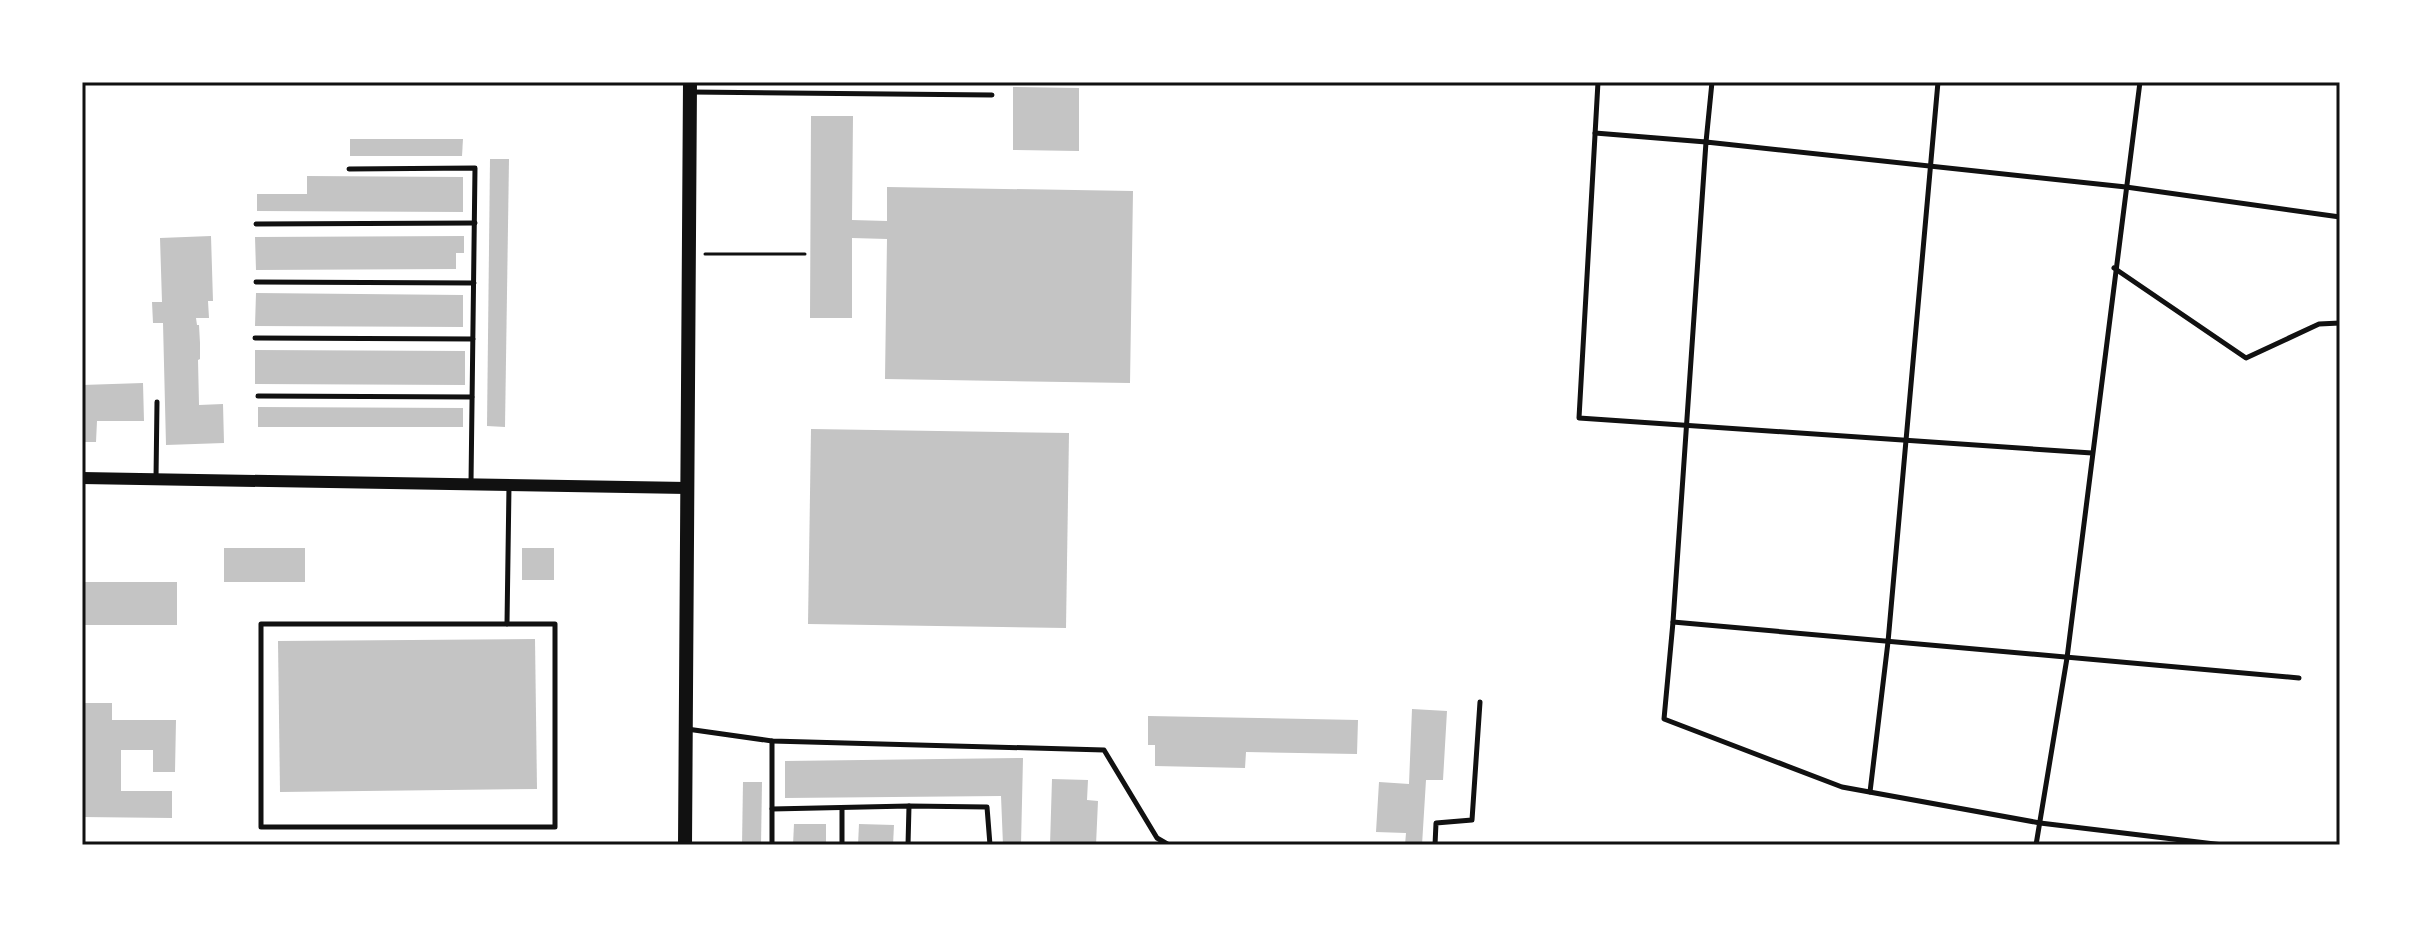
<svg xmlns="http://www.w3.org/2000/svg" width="2422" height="927" viewBox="0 0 2422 927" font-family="Montserrat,sans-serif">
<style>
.building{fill:#c4c4c4}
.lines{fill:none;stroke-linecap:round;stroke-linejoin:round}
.path{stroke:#111;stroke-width:3}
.service{stroke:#111;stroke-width:5}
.tertiary{stroke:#111;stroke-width:12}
.secondary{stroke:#111;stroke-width:14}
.neatline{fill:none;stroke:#111;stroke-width:3}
</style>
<rect width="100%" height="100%" fill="#fff"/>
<g class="building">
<polygon points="1013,87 1079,88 1079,151 1013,150"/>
<polygon points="811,116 853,116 852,220 887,221 887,187 1133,191 1130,383 885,379 887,239 852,238 852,318 810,318"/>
<polygon points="350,139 463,139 462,156 350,156"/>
<polygon points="490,159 509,159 505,427 487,426"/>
<polygon points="307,176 463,177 463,212 257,211 257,194 307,194"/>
<polygon points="211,236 213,301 208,301 209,318 196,318 197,325 199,325 200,343 200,359 198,360 199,405 223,404 224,443 166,445 163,323 153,323 152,302 162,302 160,238"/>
<polygon points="464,236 464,253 456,253 456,269 256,270 255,237"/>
<polygon points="256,293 463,295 463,327 255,326"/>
<polygon points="255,350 465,351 465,385 255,384"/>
<polygon points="143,383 144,421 97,421 96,442 82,442 82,385"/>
<polygon points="258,407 463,408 463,427 258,427"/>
<polygon points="811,429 1069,433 1066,628 808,624"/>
<rect x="224" y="548" width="81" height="34"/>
<rect x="522" y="548" width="32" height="32"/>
<rect x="82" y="582" width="95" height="43"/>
<polygon points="535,639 537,789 280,792 278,641"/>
<polygon points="82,703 112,703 112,720 176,720 175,772 153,772 153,750 121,750 121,791 172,791 172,818 82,817"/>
<polygon points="1412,709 1447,711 1443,780 1426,780 1422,845 1405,845 1406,833 1376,832 1379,782 1409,784"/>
<polygon points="1148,716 1358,720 1357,754 1246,752 1245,768 1155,766 1155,745 1148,745"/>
<polygon points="1023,758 1021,845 1003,845 1001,796 785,798 785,761"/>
<polygon points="1052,779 1088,780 1087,800 1098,801 1096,845 1050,845"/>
<polygon points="743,782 762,782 761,845 742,845"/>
<polygon points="794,824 826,824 826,845 793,845"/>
<polygon points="859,824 894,825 893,845 858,845"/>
</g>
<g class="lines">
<polyline class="path" points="705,254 805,254"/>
<g class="service">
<polyline points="1598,82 1579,418 2092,453"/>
<polyline points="691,92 992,95"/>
<polyline points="1595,133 1706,142 1712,82"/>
<polyline points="349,169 475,168 471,483"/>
<polyline points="256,224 475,223"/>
<polyline points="2114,268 2246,358 2319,324 2340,323"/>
<polyline points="256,282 474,283"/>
<polyline points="255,338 473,339"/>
<polyline points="258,396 472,397"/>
<polyline points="156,478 157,402"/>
<polyline points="1673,622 1664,719 1842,787 2040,823 2223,845"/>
<rect x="261" y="624" width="294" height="203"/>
<polyline points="507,624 509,486"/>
<polyline points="2299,678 1673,622 1706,142 2126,187 2340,217"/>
<polyline points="687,729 772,741 1104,750 1157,838 1169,845"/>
<polyline points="1870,792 1888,642 1938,82"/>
<polyline points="772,809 909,806 987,807 990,845"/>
<polyline points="772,845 772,741"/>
<polyline points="842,845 842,809"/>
<polyline points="908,845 909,806"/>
<polyline points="1435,845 1436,823 1472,820 1480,702"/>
<polyline points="2036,845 2067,658 2140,82"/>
</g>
<polyline class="tertiary" points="82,478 687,488"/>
<polyline class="secondary" points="685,845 690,82"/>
</g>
<rect width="2422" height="927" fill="none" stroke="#ffffff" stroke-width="168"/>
<rect x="84" y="84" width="2254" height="759" class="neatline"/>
</svg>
